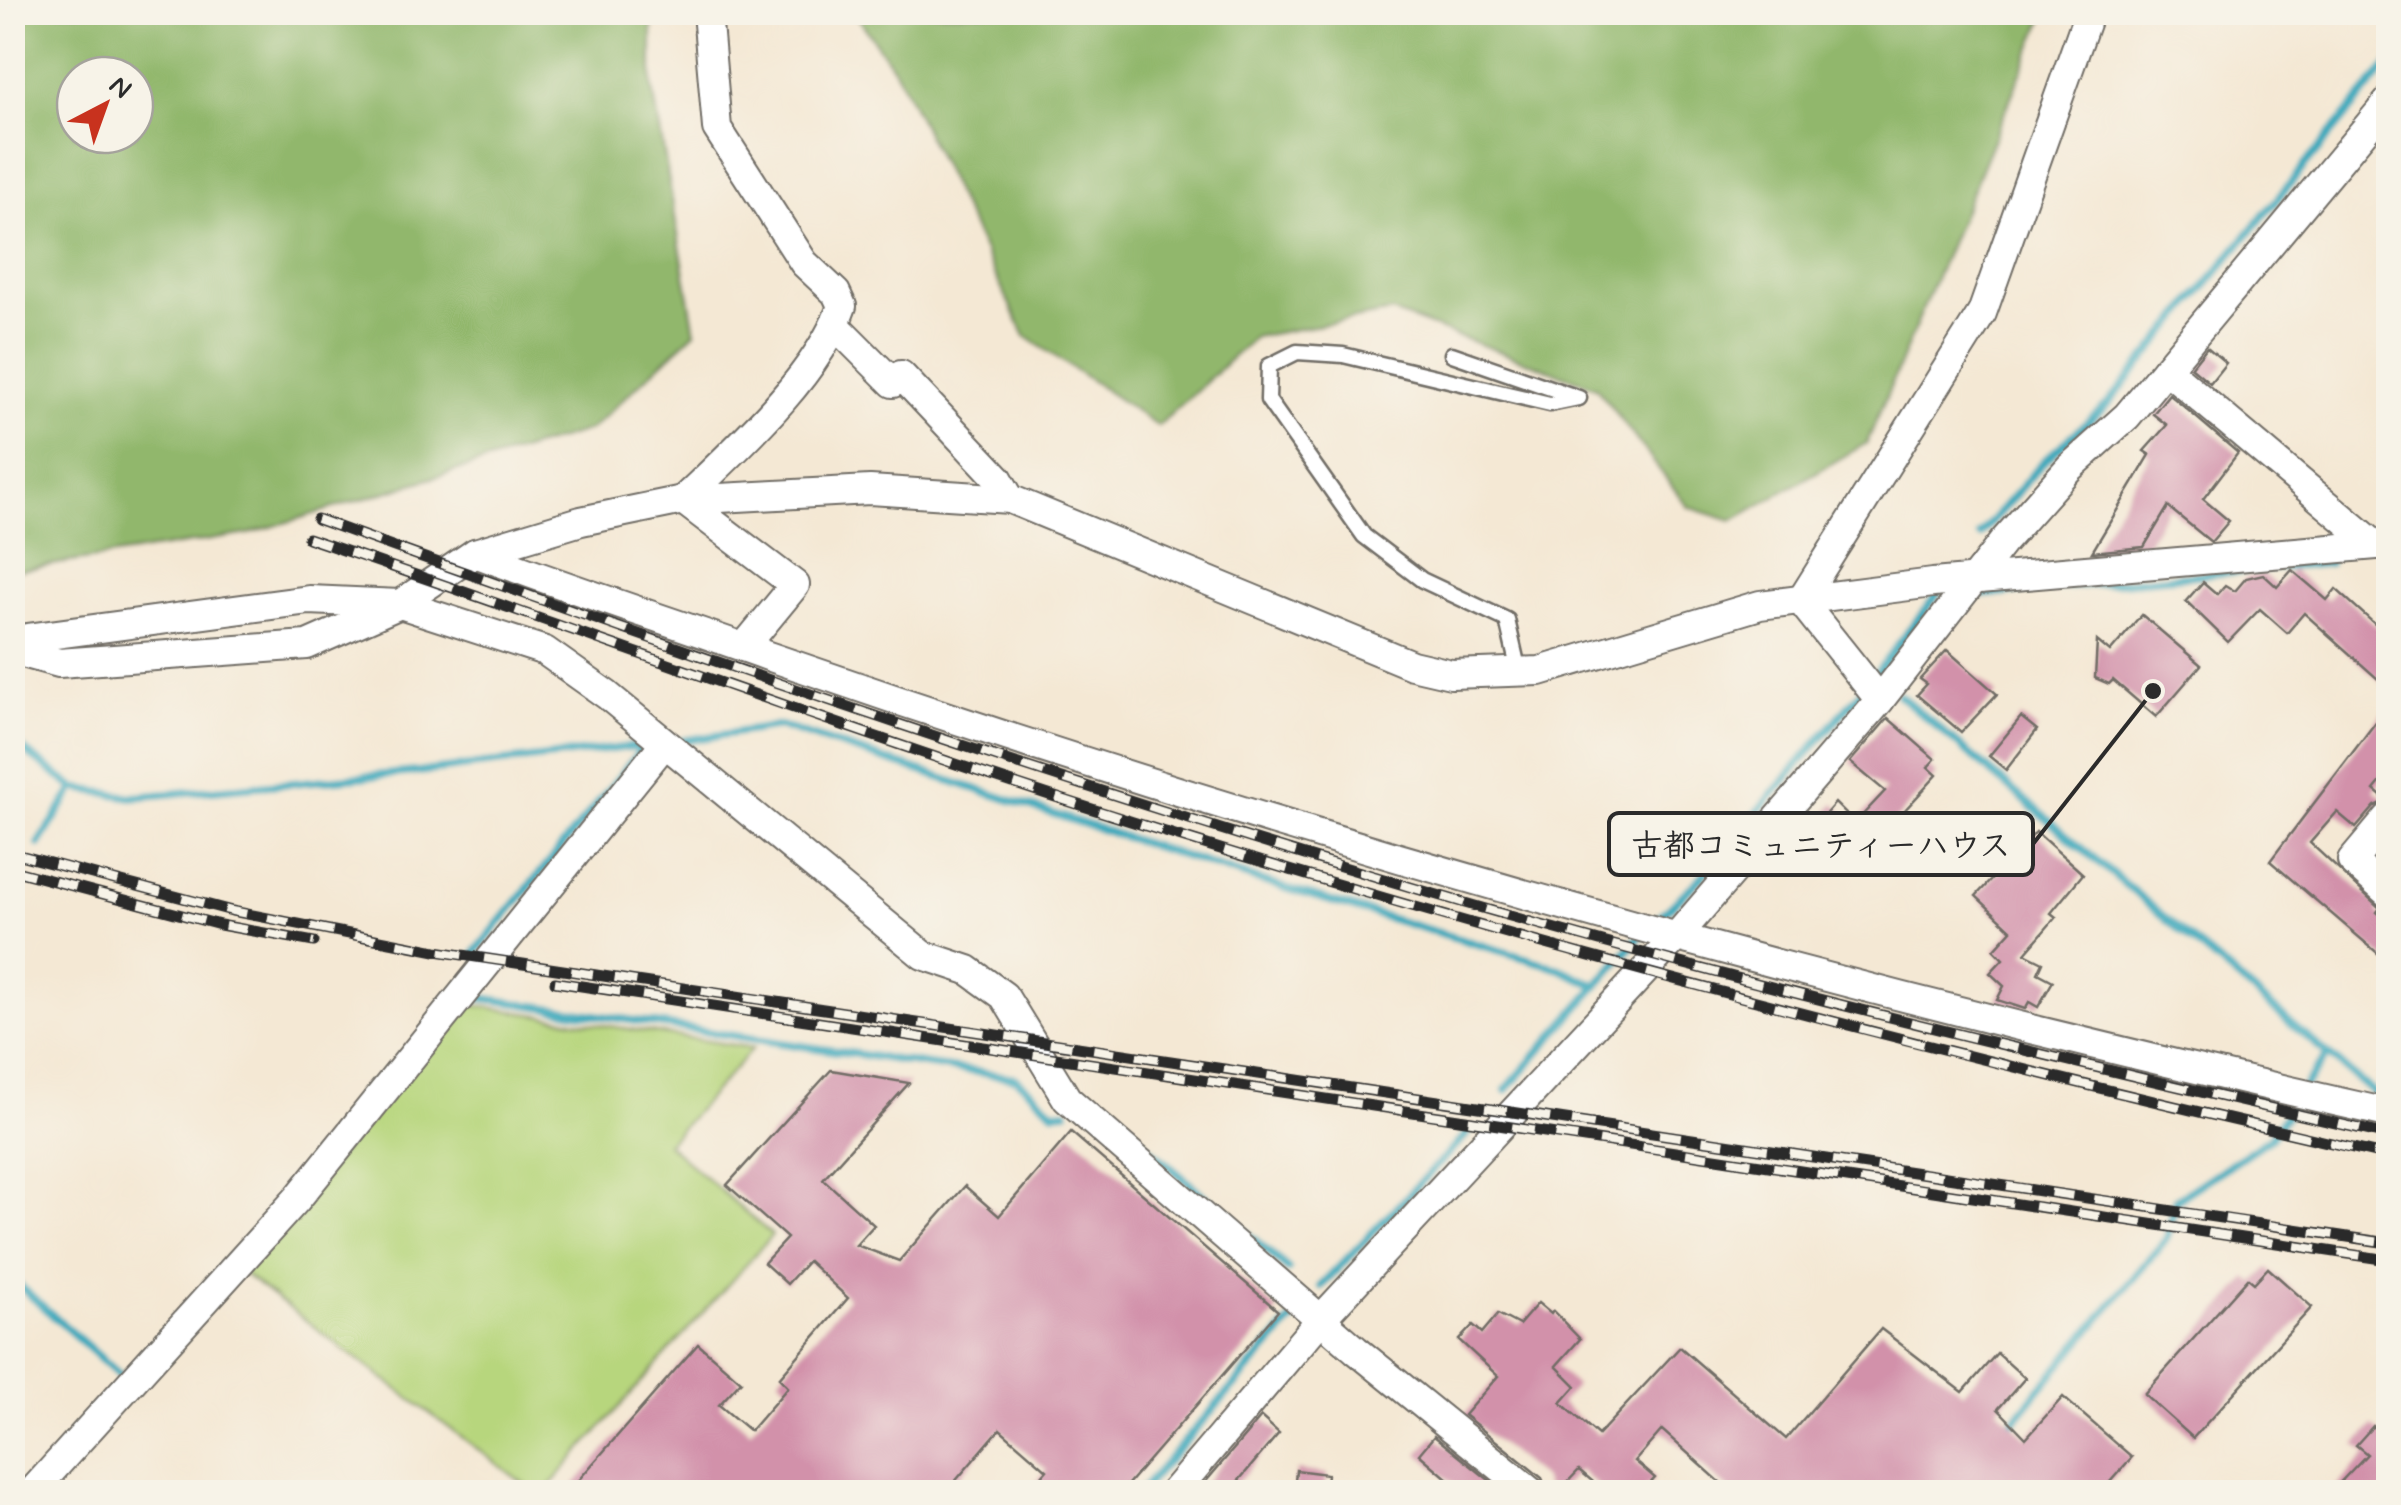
<svg xmlns="http://www.w3.org/2000/svg" width="2401" height="1505" viewBox="0 0 2401 1505" font-family="Mynerve,'Klee One',sans-serif">
<style>
.green{fill:#b7d67d;stroke:#718054;stroke-width:2.5}
.forest{fill:#91b76c;stroke:#5e714c;stroke-width:2.5;fill-rule:evenodd}
.lines{fill:none;stroke-linecap:round;stroke-linejoin:round}
.stream{stroke:#3da9bc;stroke-width:8}
.building{fill:#d291aa}
.lane-casing{stroke:#716d66;stroke-width:19}
.street-casing{stroke:#716d66;stroke-width:32}
.lane{stroke:#fff;stroke-width:14}
.street{stroke:#fff;stroke-width:28}
.rail-casing{stroke:#2b2b2b;stroke-width:11}
.rail{stroke:#f7f3e8;stroke-width:8;stroke-dasharray:22;stroke-linecap:butt}
.leader{fill:none;stroke:#2b2b2b;stroke-width:4}
.callout-dot{fill:#2b2b2b;stroke:#f7f3e8;stroke-width:4}
.callout{fill:#f7f3e8;stroke:#2b2b2b;stroke-width:4}
.callout-label{font-size:32px;text-anchor:middle;font-weight:bold;fill:#2b2b2b}
</style>
<rect width="100%" height="100%" fill="#f7f3e8"/>
<filter id="ink" filterUnits="userSpaceOnUse"><feTurbulence type="fractalNoise" baseFrequency=".01" numOctaves="2"/><feDisplacementMap in="SourceGraphic" scale="20" xChannelSelector="R" yChannelSelector="G"/><feConvolveMatrix kernelMatrix="1 2 1 2 8 2 1 2 1" color-interpolation-filters="sRGB"/></filter>
<filter id="wash" filterUnits="userSpaceOnUse"><feTurbulence type="fractalNoise" baseFrequency=".0048" numOctaves="4" result="noise"/><feDisplacementMap in="SourceGraphic" scale="40" xChannelSelector="R" yChannelSelector="G"/><feGaussianBlur stdDeviation="2.25" result="paint"/><feColorMatrix in="noise" values="0 0 0 0 0 0 0 0 0 0 0 0 0 0 0 0 0 1.4 0 .05"/><feComposite in="paint" operator="in"/></filter>
<g filter="url(#wash)">
<rect width="100%" height="100%" fill="#f4e8d4"/>
<polygon class="green" points="466,1004 753,1048 667,1144 772,1235 544,1492 535,1492 241,1272"/>
<g class="forest">
<path d="M 13,12 L 652,13 L 652,84 L 695,332 L 590,430 L 248,534 L 13,571 ZM 75,75 L 135,75 L 135,135 L 75,135 Z"/>
<polygon points="855,13 2046,13 1867,443 1732,521 1688,507 1596,387 1392,312 1254,337 1158,426 1025,336 898,75"/>
</g>
<g class="lines">
<g class="stream">
<polyline points="1980,535 2043,462 2107,405 2388,65"/>
<polyline points="1978,595 2329,563"/>
<polyline points="1871,680 1939,592"/>
<polyline points="1899,695 2386,1103"/>
<polyline points="12,741 74,788 132,797 428,771 647,745"/>
<polyline points="681,741 780,726 1264,882 1556,967 1597,986"/>
<polyline points="39,844 74,788"/>
<polyline points="1651,925 1700,879 1862,690"/>
<polyline points="474,954 645,745"/>
<polyline points="469,996 1016,1078 1054,1112 1066,1111"/>
<polyline points="2304,1087 2328,1054"/>
<polyline points="1506,1090 1641,935"/>
<polyline points="1090,1097 1288,1269"/>
<polyline points="12,1279 123,1378"/>
<polyline points="1321,1286 1468,1133"/>
<polyline points="2005,1431 2167,1238 2176,1200 2270,1138 2297,1099"/>
<polyline points="1140,1492 1295,1317"/>
</g>
</g>
<g id="blocks">
<g class="building">
<polygon points="2207,347 2226,363 2210,383 2191,367"/>
<polygon points="2169,394 2238,453 2203,499 2229,521 2211,542 2168,507 2144,547 2092,552 2150,455 2144,451 2167,425 2153,414"/>
<polygon points="2292,570 2327,600 2336,589 2388,636 2388,688 2304,613 2287,633 2260,609 2228,642 2186,601 2203,582 2217,594 2225,585 2235,591 2246,578 2263,574 2277,587"/>
<polygon points="2142,615 2201,665 2156,717 2113,680 2109,684 2095,678 2097,641 2110,652"/>
<polygon points="1947,650 1997,694 1961,732 1917,695 1927,684 1920,679"/>
<polygon points="2388,706 2388,773 2374,790 2387,801 2375,806 2356,828 2337,812 2310,843 2380,908 2377,912 2388,922 2388,962 2270,861"/>
<polygon points="2021,717 2037,730 2006,770 1989,756"/>
<polygon points="1888,718 1935,759 1928,767 1937,775 1856,863 1815,826 1835,803 1855,823 1885,791 1850,762"/>
<polygon points="2036,832 2083,874 2051,913 2056,917 2025,953 2043,962 2038,973 2053,981 2038,1007 2029,1002 2025,1009 1997,1000 2004,986 1990,973 2003,959 1994,950 2012,930 1976,896"/>
<polygon points="831,1070 909,1083 823,1179 874,1225 856,1245 899,1261 965,1186 999,1216 1071,1132 1278,1311 1121,1492 1028,1492 1047,1470 1000,1429 946,1492 568,1492 698,1344 741,1381 719,1405 750,1431 788,1387 779,1378 848,1298 808,1261 787,1284 764,1263 787,1238 727,1185"/>
<polygon points="2268,1268 2312,1307 2193,1438 2144,1394 2248,1278 2254,1283"/>
<polygon points="1538,1303 1551,1314 1553,1311 1580,1339 1556,1366 1576,1386 1561,1403 1598,1435 1680,1347 1786,1439 1881,1329 1963,1392 1997,1353 2025,1378 1998,1409 2026,1438 2063,1397 2132,1457 2101,1492 1731,1492 1662,1430 1635,1461 1655,1478 1642,1492 1605,1492 1579,1470 1558,1492 1548,1492 1542,1478 1464,1415 1498,1376 1459,1340 1473,1325 1482,1333 1498,1314 1519,1325"/>
<polygon points="1261,1417 1279,1433 1229,1492 1197,1492"/>
<polygon points="2373,1426 2384,1436 2388,1430 2388,1492 2331,1492 2367,1454 2356,1445"/>
<polygon points="1434,1436 1504,1492 1463,1492 1419,1454"/>
<polygon points="1296,1470 1327,1474 1325,1492 1294,1492"/>
</g>
</g>
</g>
<g filter="url(#ink)">
<use href="#blocks" fill-opacity="0" stroke="#716d66" stroke-width="2.5"/>
<g class="lines">
<defs>
<polyline id="lane" points="1452,354 1579,398 1550,404 1343,355 1297,352 1269,366 1268,400 1364,536 1422,580 1507,620 1519,672"/>
<g id="street">
<path d="M 707,12 L 717,128 L 804,263 L 836,293 L 842,306 C 818,376 736,449 683,500 L 795,585 L 744,647"/>
<polyline points="836,326 893,383 901,375 998,478 1010,499"/>
<polyline points="2166,369 2375,545"/>
<path d="M 475,553 C 572,590 670,621 768,656 C 1298,840 1841,991 2388,1113"/>
<polyline points="12,640 309,600 400,604 545,651 607,695 923,955 968,970 1004,996 1067,1099 1356,1350 1531,1492"/>
<polyline points="12,650 59,663 307,645 400,604 475,553 581,521 683,500 870,490 1010,499 1412,665 1451,674 1540,671 1760,605 1933,583 2388,544"/>
<polyline points="1880,700 1801,601 1982,313 2089,12"/>
<polyline points="2388,818 2352,861 2388,893"/>
<polyline points="32,1492 297,1199 664,744"/>
<polyline points="1174,1492 1321,1319 1677,936 1880,700 2003,542 2069,468 2127,416 2388,102"/>
</g>
</defs>
<use href="#lane" class="lane-casing"/>
<use href="#street" class="street-casing"/>
<use href="#lane" class="lane"/>
<use href="#street" class="street"/>
<defs>
<g id="rail">
<path d="M 317,519 C 702,659 1089,794 1482,908 C 1781,994 2085,1066 2388,1135"/>
<path d="M 308,538 C 597,636 883,745 1175,835 C 1574,959 1981,1063 2388,1156"/>
<polyline points="12,853 232,911 436,951 2388,1243"/>
<polyline points="12,870 220,925 314,942"/>
<polyline points="555,982 2388,1260"/>
</g>
</defs>
<use href="#rail" class="rail-casing"/>
<use href="#rail" class="rail"/>
</g>
</g>
<path class="leader" d="M2153 691L2033 844"/>
<circle class="callout-dot" cx="2153" cy="691" r="10"/>
<rect class="callout" x="1609" y="813" width="424" height="62" rx="10"/>
<g class="callout-label">
<text x="1821" y="856">古都コミュニティーハウス</text>
</g>
<rect width="2401" height="1505" fill="none" stroke="#f7f3e8" stroke-width="50"/>
<g transform="translate(105 105) rotate(41)"><circle r="48" fill="#f7f3e8" stroke="#a5a39c" stroke-width="2.5"/>
<path d="M0-8L18 38L0 25L-18 38Z" fill="#c8321e"/>
<text y="-15" font-size="28" font-weight="bold" text-anchor="middle" fill="#2b2b2b">N</text>
</g>
</svg>
